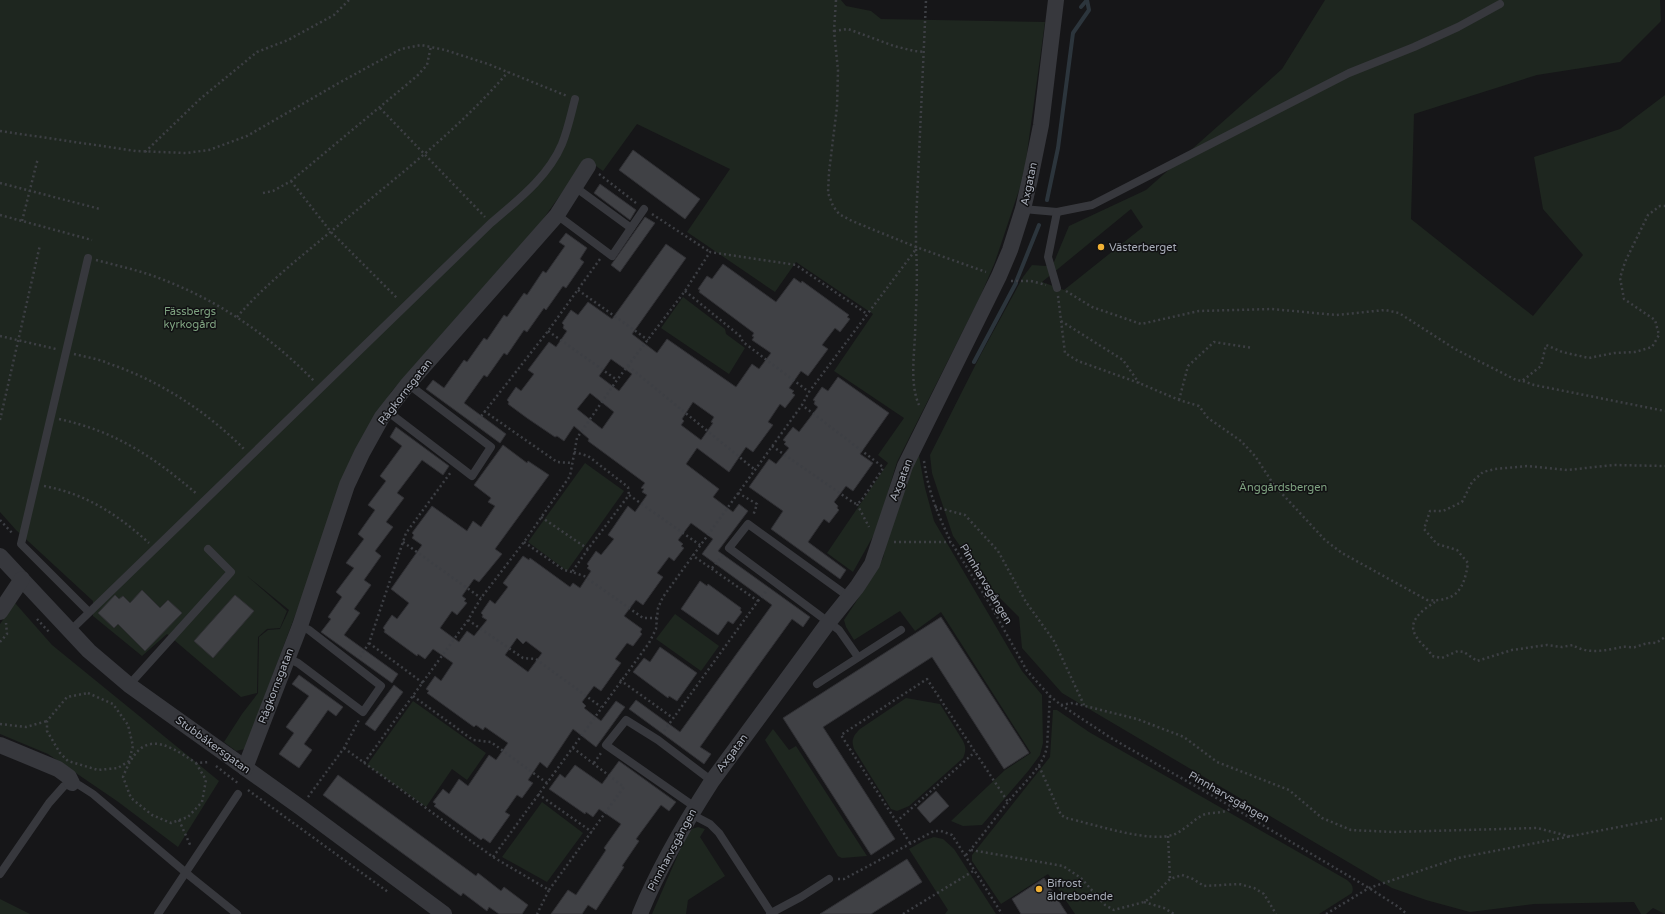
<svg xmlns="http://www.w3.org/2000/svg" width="1665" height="914" viewBox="0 0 1665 914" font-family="'Varela Round',sans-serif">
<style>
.green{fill:#1e261f;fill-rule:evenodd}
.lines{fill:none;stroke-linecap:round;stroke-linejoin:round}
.stream{stroke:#2c353c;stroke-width:4}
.building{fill:#404145;stroke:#303034;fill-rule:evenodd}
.path{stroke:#3d3f44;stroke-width:2.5;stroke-dasharray:2 3;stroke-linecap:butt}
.lane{stroke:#37383d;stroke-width:8}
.street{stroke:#37383d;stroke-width:16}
.poi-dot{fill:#f2b134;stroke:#111113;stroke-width:1.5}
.labels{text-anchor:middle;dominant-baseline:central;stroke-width:3;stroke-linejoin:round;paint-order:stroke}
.street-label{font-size:11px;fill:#a8adb8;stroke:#111113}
.poi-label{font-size:11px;fill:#a8adb8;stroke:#111113;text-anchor:start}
.park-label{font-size:11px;fill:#7fa381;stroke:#111113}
</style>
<rect width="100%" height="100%" fill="#161618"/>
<g class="green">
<polygon points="0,0 841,0 846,6 871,11 881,19 1045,22 1024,175 995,262 980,297 897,462 876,531 853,572 827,553 888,463 878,455 904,418 834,371 873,314 796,262 775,292 687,232 730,169 637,124 603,171 586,159 541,222 391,392 356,453 245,749 236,751 224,742 242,714 258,693 259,637 268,630 280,629 289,610 246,575 287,611 280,628 267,629 258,637 257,693 241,697 167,634 142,656 93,616 93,601 16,530 0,512"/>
<path d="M 1325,0 L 1660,0 L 1661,21 L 1620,62 L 1537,75 L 1414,114 L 1411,219 L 1533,316 L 1583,255 L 1543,209 L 1534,157 L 1620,129 L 1665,95 L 1665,914 L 1653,908 L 1646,914 L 1641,914 L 1634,902 L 1534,904 L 1470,912 L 1426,900 L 1392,888 L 1062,693 L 1022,648 L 1019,617 L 990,588 L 953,536 L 932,473 L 930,455 L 981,354 L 1023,277 L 1032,265 L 1046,266 L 1054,262 L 1069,226 L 1146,190 L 1282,69 ZM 1131,209 L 1143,227 L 1064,290 L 1042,282 Z"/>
<polygon points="683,297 725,329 726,334 745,348 729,374 661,328"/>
<polygon points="918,451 925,488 934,521 1022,671 1042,695 1043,743 1040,755 1029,770 982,825 963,826 951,821 1005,770 1031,753 941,612 915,631 900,611 854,640 846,627 844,620 871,579 883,558 893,513"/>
<polygon points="585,463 624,491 567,571 528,542"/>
<polygon points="15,603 52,645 219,781 178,847 117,801 48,754 0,734 0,624"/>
<polygon points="675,614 719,646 701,671 656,639"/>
<path d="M 906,698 L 940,704 L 963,741 C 966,747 966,751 963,758 L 909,806 L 897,811 L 891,809 L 854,749 C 851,740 853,736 860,729 Z"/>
<polygon points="413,701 486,753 467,780 452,769 426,807 367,765"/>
<path d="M 1053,710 L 1057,710 L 1089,732 L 1347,880 C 1352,884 1354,887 1352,893 L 1319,914 L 1075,914 L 1048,874 L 1001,904 L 972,861 L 972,855 L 1050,757 Z"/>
<polygon points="773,729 789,750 796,746 867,856 842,858 838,856 765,740"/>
<polygon points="542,802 583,833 547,882 502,857"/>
<polygon points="698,827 705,829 700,837 725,876 688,900 686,914 652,914 684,841 692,829"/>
<polygon points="934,837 943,839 954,849 996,914 945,914 948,910 909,849 925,840"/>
<polygon points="0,899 30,914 0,914"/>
</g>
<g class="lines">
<g class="stream">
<polyline points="1081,7 1087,0"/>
<polyline points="1047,200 1058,148 1073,33 1089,10 1087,0"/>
<polyline points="1016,282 1039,225"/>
<polyline points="974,362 1016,283"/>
</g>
</g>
<g class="building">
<polygon points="633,150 700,199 685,219 619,170"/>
<polygon points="600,184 636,210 630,220 594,193"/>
<polygon points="645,217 655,223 620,272 611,265"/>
<polygon points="566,233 587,248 580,259 584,262 566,288 563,286 546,310 544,308 527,332 524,330 507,355 504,353 487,377 484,375 464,403 506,434 500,443 426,389 433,380 444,388 464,360 467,362 484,338 487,340 504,315 507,317 524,293 527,295 543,271 546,273 565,246 559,242"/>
<path d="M 666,244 L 686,258 L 632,334 L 657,353 L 667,339 L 736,387 L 752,364 L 759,369 L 771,353 L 752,340 L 754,337 L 752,336 L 754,333 L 699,292 L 700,290 L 698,289 L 707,276 L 712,279 L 723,264 L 776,302 L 794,278 L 801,283 L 802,281 L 849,315 L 847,317 L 850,319 L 840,332 L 835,328 L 822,345 L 828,349 L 808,376 L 801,371 L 789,388 L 794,391 L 792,393 L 795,395 L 785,408 L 780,404 L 768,422 L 773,425 L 753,452 L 746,447 L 729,472 L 697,448 L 686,464 L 719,489 L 713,497 L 733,512 L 739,504 L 748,511 L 718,551 L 810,617 L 803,627 L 792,619 L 737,695 L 700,747 L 711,754 L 704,764 L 629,709 L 636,700 L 680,732 L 772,605 L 702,554 L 713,539 L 691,523 L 678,540 L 683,544 L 681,546 L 684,548 L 674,561 L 669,557 L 657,573 L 663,577 L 643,605 L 636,600 L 624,616 L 642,629 L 640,632 L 642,634 L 633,646 L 627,643 L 615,659 L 621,663 L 601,691 L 594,686 L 582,702 L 586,706 L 584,708 L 601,721 L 616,701 L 625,707 L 596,747 L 573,729 L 547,768 L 540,762 L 528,780 L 533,783 L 522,798 L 517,795 L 505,812 L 510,815 L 490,843 L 483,838 L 481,840 L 434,806 L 436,804 L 433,802 L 443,789 L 449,794 L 459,779 L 468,786 L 489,755 L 496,760 L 508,743 L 485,727 L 483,730 L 476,725 L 474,727 L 427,693 L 429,691 L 426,689 L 435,676 L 441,681 L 453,663 L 433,649 L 425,659 L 418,654 L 417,656 L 384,632 L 385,630 L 383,628 L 392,615 L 397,619 L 409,603 L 391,589 L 422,545 L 412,538 L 414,535 L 412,533 L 432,506 L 467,531 L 473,521 L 481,527 L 495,506 L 488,502 L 491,498 L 474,485 L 503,445 L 527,463 L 528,461 L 549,475 L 495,549 L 502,554 L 479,582 L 474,579 L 462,596 L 466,599 L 464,601 L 467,603 L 457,615 L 452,611 L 440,628 L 459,642 L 467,631 L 474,636 L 487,620 L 482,617 L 483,615 L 481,613 L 490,600 L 495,604 L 508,587 L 503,583 L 523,556 L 529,560 L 530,558 L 570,587 L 573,583 L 580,588 L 591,571 L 587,568 L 589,566 L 587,564 L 596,551 L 601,555 L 614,539 L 608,535 L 619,519 L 628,506 L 635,512 L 647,495 L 642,492 L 644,489 L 641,488 L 645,483 L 588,441 L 589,439 L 574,426 L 564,441 L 557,436 L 555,437 L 527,418 L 508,404 L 509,402 L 507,400 L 516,387 L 521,391 L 534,374 L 528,370 L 549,342 L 556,347 L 567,331 L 563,328 L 564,325 L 562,323 L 571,310 L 578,315 L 588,302 L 612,319 ZM 611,359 L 632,374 L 619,391 L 599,376 ZM 590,393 L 614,412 L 602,429 L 577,409 ZM 693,402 L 714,417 L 711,422 L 713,423 L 701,440 L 681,425 L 684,421 L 682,419 ZM 517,638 L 523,644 L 526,641 L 542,653 L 528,672 L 505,655 Z"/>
<polygon points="838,377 889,413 860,454 873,463 853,491 846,486 834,502 838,506 837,508 839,510 829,523 824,519 808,542 846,570 840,579 771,529 783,511 749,487 769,459 776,464 789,448 784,444 786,442 783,440 793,427 799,432 818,407 814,404 815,401 813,400 822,387 828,391"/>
<polygon points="396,427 449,466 443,475 422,460 397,493 404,498 386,522 393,527 375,551 381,556 364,580 371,585 354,609 360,613 344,635 398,674 392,683 321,632 331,619 328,617 342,597 336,592 354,568 346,563 364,539 358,534 375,510 368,505 386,481 380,476 402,446 390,437"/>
<polygon points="700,581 707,586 708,584 741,608 740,610 742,612 733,624 728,621 718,635 681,609"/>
<polygon points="142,590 160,608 168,600 182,613 145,651 118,624 114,628 98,613 115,595 119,599 123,596 130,603"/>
<polygon points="235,595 254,611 213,658 194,641"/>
<polygon points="941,617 1029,753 1004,769 932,657 823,727 895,839 871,855 783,718"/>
<polygon points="660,647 697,673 677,701 669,696 668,698 633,672 644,658 650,662"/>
<polygon points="299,675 343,707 336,716 328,710 304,744 312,750 299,768 279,754 294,733 286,727 309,696 292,684"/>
<polygon points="394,685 403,692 375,731 365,724"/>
<polygon points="619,761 676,802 669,811 661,805 636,839 639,841 622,866 624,867 596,910 588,905 582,914 551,914 568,890 576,895 606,850 604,848 621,824 599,809 593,817 586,812 585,814 549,789 560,774 565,778 575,765 602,784"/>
<polygon points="338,775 476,876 478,873 501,891 504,887 528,905 522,914 499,914 489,907 487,911 463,893 461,896 323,795"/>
<polygon points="936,791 949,806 930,823 917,808"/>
<polygon points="907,859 922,882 871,914 820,914"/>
<polygon points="1044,878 1067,914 1021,914 1012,899"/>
</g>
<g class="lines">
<g class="path">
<polyline points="836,0 834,31 838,70 837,107 829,172 828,193 833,206 839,214 852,221 916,247 986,272"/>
<polyline points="834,31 848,29 894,46 914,51 924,52"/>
<polyline points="380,108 485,217"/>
<polyline points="0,131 136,151 186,153 209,150 247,136 337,84 401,49 421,45 445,50 488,64 567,96"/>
<polyline points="145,152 200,99 257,52 288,40 334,15 349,0"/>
<polyline points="599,174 636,203"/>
<polyline points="291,181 331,232 398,299"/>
<polyline points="0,183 100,209"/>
<polyline points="263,193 273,191 291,181 417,76 427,65 431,46"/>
<polyline points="652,214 710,252"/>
<polyline points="0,215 92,240"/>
<polyline points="22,221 38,158"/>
<path d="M 916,249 C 918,278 916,307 915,335 C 914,357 910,385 919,405"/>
<path d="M 96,260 C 119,266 142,271 164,280 C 221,302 271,337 314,381"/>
<polyline points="1011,281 1031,281 1046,285"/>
<polyline points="578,290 648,340"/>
<polyline points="685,291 740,336 743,342 809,392"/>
<polyline points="1066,291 1092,307 1141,324 1199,311 1272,309 1336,315 1385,310 1399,313 1455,349 1516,380 1522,381 1541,366 1546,345 1562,352 1589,358 1614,353 1635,352 1652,347 1659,335 1655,320 1624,299 1620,278 1625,262 1648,215 1660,206 1665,206"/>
<path d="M 1058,296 L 1065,353 L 1078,361 L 1139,383 L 1179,400 L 1199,406 L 1208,418 L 1241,441 L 1255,456 L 1274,485 L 1325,540 L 1342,553 L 1427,600 C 1456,602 1464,590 1468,563 L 1457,550 L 1437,544 L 1424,529 L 1430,511 L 1443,511 L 1462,502 L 1472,482 L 1483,472 L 1495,469 L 1528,466 L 1567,470 L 1614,465 L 1665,466"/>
<path d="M 237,317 C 262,288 293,263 322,239 C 386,185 454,135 508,72"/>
<polyline points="1061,321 1123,360 1139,383"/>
<polyline points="548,331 617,380"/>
<polyline points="0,336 56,349"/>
<path d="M 74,354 C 86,357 99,359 110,364 C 160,381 206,411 244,449"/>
<polyline points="628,366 754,469"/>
<polyline points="1523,381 1534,385 1665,411"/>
<polyline points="1179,400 1188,366 1214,342 1253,348"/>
<polyline points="484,411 557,462 572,463"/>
<path d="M 59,419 C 117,432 152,456 197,494"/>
<polyline points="0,420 40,245"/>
<polyline points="475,424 548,331 600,259"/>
<polyline points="772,446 854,503 857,504 861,501 882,470 883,467 802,405"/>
<polyline points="574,452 588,456 628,487 629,495"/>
<path d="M 924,461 C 928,491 938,515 951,542"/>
<path d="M 44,486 C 86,494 117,514 149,543"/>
<polyline points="738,493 757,504 753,516"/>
<polyline points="857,504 869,527"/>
<polyline points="935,507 965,515 998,551 1026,602 1054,641 1084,705"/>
<polyline points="541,517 588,549"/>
<polyline points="0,520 13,534"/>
<polyline points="403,542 481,598"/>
<polyline points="524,542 564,570 572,572"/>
<polyline points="894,542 951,542 991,606 1027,671 1050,696 1061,705 1111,738 1232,807 1369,888 1397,906 1407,914"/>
<polyline points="712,568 723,555"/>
<polyline points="758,601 768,589"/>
<path d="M 1435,602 C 1424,609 1406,621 1416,636 C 1420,644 1428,648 1432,656 L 1442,658 L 1458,651 L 1464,652 L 1477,661 L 1512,650 L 1547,645 L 1562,647 L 1573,645 C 1587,655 1608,650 1622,647 C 1626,646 1631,648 1635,647 C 1642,645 1648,642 1656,643 L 1665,637"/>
<polyline points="657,618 643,618 584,576 572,572 588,549 629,495 700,545"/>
<polyline points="37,619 50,633"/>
<polyline points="468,620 523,658 536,659 601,707"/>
<polyline points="0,642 7,634 6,623"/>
<polyline points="369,643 423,683"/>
<polyline points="360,657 369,643 406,533 451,472"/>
<polyline points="620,680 673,718"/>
<polygon points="88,693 113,704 128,725 133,746 129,761 118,768 98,770 68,761 60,753 47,731 47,721 67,697"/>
<polyline points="413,696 473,740 491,742 547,783"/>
<polyline points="1061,705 1073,703 1137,719 1184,737 1217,762 1289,790 1322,818 1351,830 1393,832 1537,828 1572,837"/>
<polyline points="0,724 26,727 47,721"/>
<polyline points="664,731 758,601 692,555"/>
<polyline points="344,748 493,857 549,890 537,914"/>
<path d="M 196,763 L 206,780 L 202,802 L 188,817 L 171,823 L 152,815 L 131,798 L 123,777 C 141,730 162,740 196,763 L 210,762"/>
<polyline points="364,763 468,620 481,598 524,542 570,476 577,438 617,380 685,291 710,252 796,265 867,314"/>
<polyline points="594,763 601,753"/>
<polyline points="216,766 239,784"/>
<path d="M 1039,766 L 1061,815 L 1066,818 C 1094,824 1150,844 1175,834 C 1186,829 1193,820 1203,815 C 1213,811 1224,815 1232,807"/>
<polyline points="248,790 388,892"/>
<polyline points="538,794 592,832"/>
<polyline points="308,797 344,748 359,720"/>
<polyline points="179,820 191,847"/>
<polyline points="896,822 975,752"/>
<polyline points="1168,836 1170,879"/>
<polyline points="910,843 841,735 927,679 1008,802"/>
<polyline points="971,850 1063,866 1081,878 1105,905 1114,910 1144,902 1153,896 1170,879 1182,875 1193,879 1204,886 1239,884 1254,888 1264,894 1276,914"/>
<path d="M 966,855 C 981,838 994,819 1008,802 C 1022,784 1042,769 1047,747 L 1050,696"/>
<polyline points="493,857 649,643 656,629 658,608 663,597 802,405 809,392 914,252 916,247 916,222 926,0"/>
<polyline points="838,879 844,879 934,831 941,831 952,835 1002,914"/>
<polyline points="549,890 624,787 573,748"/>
<polyline points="1144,902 1164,908 1174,914"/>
<polyline points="903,914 975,870"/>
<polyline points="1326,914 1369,888 1458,858 1665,818"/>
</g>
<g class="lane">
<polyline points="575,187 631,228"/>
<polyline points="1023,209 1057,212 1092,205 1349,73 1414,47 1458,27 1500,4"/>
<polyline points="1057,212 1048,257 1057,288"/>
<polyline points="557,215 612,256 644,209"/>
<polyline points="88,258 21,544 88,611"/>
<polyline points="387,411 472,476 491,447 408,384"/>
<polyline points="849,597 748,524 729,548 839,630 858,657"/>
<path d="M 70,631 L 491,223 C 518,200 548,177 562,144 C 568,129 571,114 575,99"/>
<polyline points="287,658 298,663 363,712 381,686 309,630 300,626"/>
<polyline points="817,684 901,630"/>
<polyline points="129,685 231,572 208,549"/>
<polyline points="695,807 606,745 626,720 658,740 712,781"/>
<polyline points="691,814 710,824 719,833 771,913 770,914"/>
<polyline points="0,874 49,803 64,786 72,783 79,785 93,794 191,877 237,914"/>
<polyline points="771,913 801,897 829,879"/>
<polyline points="158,914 238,794"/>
</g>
<g class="street">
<polyline points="0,556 89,651 129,685 300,807 444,914"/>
<polyline points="0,612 22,579"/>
<polyline points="0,745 58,769 69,777 72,783"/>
<polyline points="245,768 300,626 347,485 362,453 382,417 408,384 557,215 588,166"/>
<path d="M 640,914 C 659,867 685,823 712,781 L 828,623 L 857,587 L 872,564 L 905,466 L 999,276 L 1010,250 L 1023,209 L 1030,179 L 1041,125 L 1056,0"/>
</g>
</g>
<g class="poi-dot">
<circle cx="1101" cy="247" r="4"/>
<circle cx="1039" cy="889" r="4"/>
</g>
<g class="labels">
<g class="street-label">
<text transform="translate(1029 184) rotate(-78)">Axgatan</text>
<text transform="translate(405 392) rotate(-52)">Rågkornsgatan</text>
<text transform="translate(901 480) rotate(-69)">Axgatan</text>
<text transform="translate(986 584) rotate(59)">Pinnharvsgången</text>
<text transform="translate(276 686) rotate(-69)">Rågkornsgatan</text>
<text transform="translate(213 745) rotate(36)">Stubbåkersgatan</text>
<text transform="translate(732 753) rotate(-53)">Axgatan</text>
<text transform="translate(1229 797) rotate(30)">Pinnharvsgången</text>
<text transform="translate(672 850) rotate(-62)">Pinnharvsgången</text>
</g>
<g class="poi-label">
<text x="1109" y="247">Västerberget</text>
<text x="1047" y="883">Bifrost<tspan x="1047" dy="13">äldreboende</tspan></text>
</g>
<g class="park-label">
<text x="190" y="311">Fässbergs<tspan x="190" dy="13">kyrkogård</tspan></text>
<text x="1283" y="487">Änggårdsbergen</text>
</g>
</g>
</svg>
